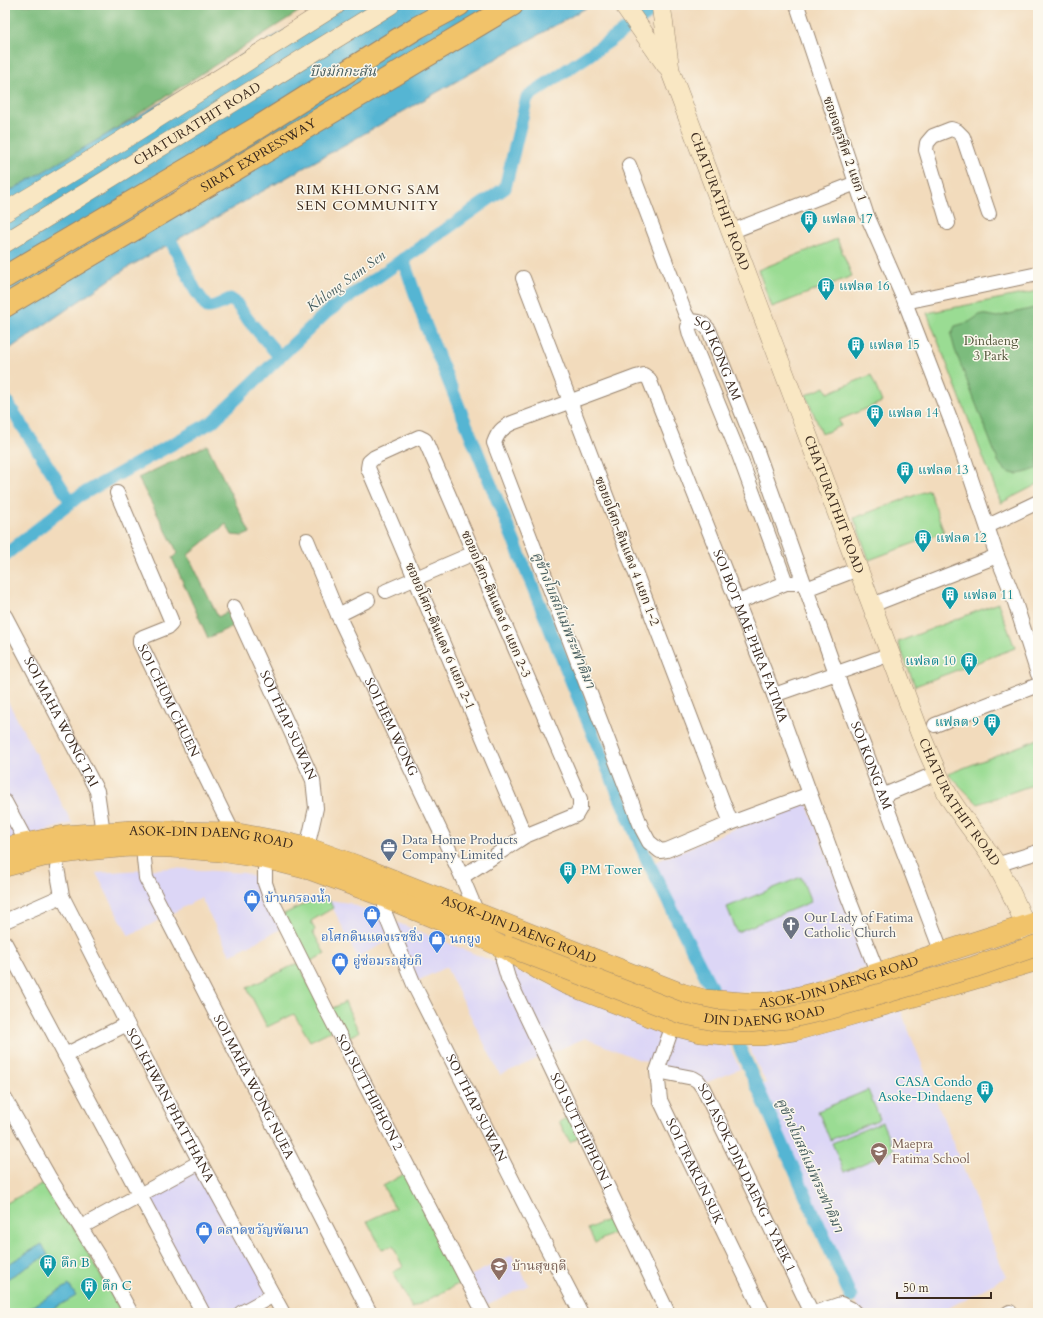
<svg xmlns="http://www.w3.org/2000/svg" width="1043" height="1318" viewBox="0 0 1043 1318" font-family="Cardo,'Noto Serif Thai',serif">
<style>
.built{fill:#dcd6f6}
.green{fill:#9adc93;stroke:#6a8358}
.forest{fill:#7bbc7d;stroke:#5b734e}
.water{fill:#54b5d3;stroke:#487078}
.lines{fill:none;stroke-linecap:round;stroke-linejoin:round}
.canal{stroke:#54b5d3;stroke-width:13}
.street-casing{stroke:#96826d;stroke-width:16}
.secondary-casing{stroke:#96826d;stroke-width:20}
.primary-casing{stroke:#96826d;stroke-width:22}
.highway-casing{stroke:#96826d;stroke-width:24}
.street{stroke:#fff;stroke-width:14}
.secondary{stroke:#f9e7c3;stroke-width:19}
.primary{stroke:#f1c36a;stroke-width:21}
.highway{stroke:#f1c36a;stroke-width:22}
.primary-bridge-casing{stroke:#96826d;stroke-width:22;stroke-linecap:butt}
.primary-bridge{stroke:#f1c36a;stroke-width:21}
.labels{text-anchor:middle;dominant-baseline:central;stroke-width:3;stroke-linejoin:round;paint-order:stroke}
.street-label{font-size:13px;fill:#3b2a1e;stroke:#fbf7ec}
.culture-label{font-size:13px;fill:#0d838f;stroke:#fbf7ec;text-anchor:start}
.park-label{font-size:13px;fill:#53563b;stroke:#fbf7ec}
.service-label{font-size:13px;fill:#4e5e75;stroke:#fbf7ec;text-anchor:start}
.shop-label{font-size:13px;fill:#366cbe;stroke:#fbf7ec;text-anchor:start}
.worship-label{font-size:13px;fill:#5b616d;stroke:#fbf7ec;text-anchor:start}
.education-label{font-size:13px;fill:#785e54;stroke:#fbf7ec;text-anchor:start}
.water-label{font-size:14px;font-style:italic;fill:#445b5d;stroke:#fbf7ec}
.neighbourhood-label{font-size:14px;letter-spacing:1px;fill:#3b2a1e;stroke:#fbf7ec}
</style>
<rect width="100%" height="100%" fill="#fbf7ec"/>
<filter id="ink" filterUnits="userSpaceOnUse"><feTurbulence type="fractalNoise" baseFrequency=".025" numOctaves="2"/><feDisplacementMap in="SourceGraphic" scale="8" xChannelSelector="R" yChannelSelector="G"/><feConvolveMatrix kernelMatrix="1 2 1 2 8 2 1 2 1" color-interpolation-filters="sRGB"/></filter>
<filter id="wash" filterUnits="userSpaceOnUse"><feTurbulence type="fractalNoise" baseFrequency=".012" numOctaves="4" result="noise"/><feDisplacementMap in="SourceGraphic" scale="16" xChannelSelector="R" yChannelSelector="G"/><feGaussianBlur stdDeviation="0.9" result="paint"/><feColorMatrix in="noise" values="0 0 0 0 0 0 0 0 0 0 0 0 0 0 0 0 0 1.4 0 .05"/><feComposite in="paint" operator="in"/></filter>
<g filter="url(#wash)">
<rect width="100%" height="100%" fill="#f2dbbc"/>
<g class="built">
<polygon points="5,696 72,823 5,842"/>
<polygon points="805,799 870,966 809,987 776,994 717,991 653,863"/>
<polygon points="171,868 244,873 260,878 281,929 230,955 201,898 129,936 96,873"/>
<polygon points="329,900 349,903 551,985 729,1041 731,1050 740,1069 707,1082 635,1058 585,1038 500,1075 446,967 409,985 389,941 357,957"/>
<polygon points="901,1011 1006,1277 939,1313 860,1313 760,1085 766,1083 748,1046"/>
<polygon points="203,1159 271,1295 237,1313 201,1313 137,1195"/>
<polygon points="512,1255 529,1285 486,1306 470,1276"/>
</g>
<g class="green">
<polygon points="837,239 852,276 772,307 758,270"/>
<polygon points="1038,291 1038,484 1001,503 927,313"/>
<polygon points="871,375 882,402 839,420 841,426 822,434 806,395 825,387 828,393"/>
<polygon points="929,490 944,532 869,560 854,518"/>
<polygon points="998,603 1015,648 915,686 898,642"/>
<polygon points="1038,739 1038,783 978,804 948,774"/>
<polygon points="801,877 811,902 737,932 727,907"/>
<polygon points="317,898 329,900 333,908 311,921 315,930 313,932 325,954 307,963 282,915"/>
<polygon points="298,963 332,1030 310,1041 294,1014 267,1027 247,988"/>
<polygon points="345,1002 359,1032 346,1038 331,1009"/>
<polygon points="868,1090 880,1119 830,1140 818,1111"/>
<polygon points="570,1116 580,1136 570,1142 559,1122"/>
<polygon points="882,1122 894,1150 844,1172 832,1143"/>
<polygon points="406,1173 462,1282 412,1308 393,1272 403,1267 393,1246 382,1249 367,1221 395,1208 383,1186"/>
<polygon points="47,1181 122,1313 5,1313 5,1204"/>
<polygon points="617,1215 623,1228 595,1243 588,1229"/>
</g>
<g class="forest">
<polygon points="5,5 309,5 90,145 5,194"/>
<path d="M 1038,307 L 1038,468 C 1029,472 1016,477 1006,471 C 1003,469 1000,464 998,461 L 955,350 L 951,335 L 955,326 L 969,322 L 981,314 L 997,317 Z"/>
<polygon points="207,445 250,533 243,536 232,535 226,524 188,555 218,617 227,612 235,625 208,638 172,558 178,553 138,478"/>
</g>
<g class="water">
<polygon points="328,5 591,5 127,268 5,352 5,194"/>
<polygon points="42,1244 48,1255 5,1280 5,1266"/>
<polygon points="69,1285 76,1296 46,1313 21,1313"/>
</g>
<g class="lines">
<g class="canal">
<path d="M 169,237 L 195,290 L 207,307 C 215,308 222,302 230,299 L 236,303 L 249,321 L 280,357"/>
<polyline points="403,259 426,326 599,749 647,860 711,987"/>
<polyline points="5,399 71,502"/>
<polyline points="5,555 79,496 212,422 326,313 505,188 527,97 611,40 660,5"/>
<polyline points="739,1046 851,1297"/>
</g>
</g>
</g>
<g filter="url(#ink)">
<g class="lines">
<defs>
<g id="street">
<polyline points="797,5 866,213 905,302 955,431 997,556 1012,593 1038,674"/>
<polyline points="629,165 685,313 690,322"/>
<polyline points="948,223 926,150 927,143 933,136 951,129 957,131 963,137 989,214"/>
<polyline points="730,232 856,183"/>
<polyline points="523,278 731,823"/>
<polyline points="905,302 1038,274"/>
<path id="s1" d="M 117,493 L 171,620 L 171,624 L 168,627 L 143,637 L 140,639 L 140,643 L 233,833"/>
<polyline points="988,526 1038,502"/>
<path id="s2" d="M 307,540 L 338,615 L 462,877 L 477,913"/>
<path id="s3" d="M 802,577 L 796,583 L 786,583 L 739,455 L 690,335 L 688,327 L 690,322 C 700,320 703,323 709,330 L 756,448 L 836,673 L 942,953"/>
<polyline points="806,589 858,569"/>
<polyline points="386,591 474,553"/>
<polyline points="736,603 786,583"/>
<polyline points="872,605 997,556"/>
<path id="s4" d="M 234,607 L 313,780 L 316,808 L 307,848"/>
<polyline points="338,615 368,600"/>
<path id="s5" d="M 5,616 L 97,791 L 103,833"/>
<polyline points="774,695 891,654"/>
<polyline points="935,725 1038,685"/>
<path id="s6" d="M 810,794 L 731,823 L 667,850 L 660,851 L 649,842 L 642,829 L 494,443 C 498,432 502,428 512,423 L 636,377 L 644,375 L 649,379 L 774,695 L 841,879 L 878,974"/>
<polyline points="882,796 937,773"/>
<polyline points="5,802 27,843"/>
<path id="s7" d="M 144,859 L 146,878 L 370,1313"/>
<polyline points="996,865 1038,852"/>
<path id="s8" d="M 57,868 L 62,896 L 127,1024 L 200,1162 L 283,1313"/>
<path id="s9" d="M 265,869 L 265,883 L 270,897 L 328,1013 L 484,1313"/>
<polyline points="462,877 525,836 576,815 580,808 580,799 425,440 419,437 375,457 369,462 368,468 525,836"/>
<path id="s10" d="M 388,898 L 385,907 L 385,914 L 415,987 L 535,1225 L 581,1313"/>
<polyline points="5,921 62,896"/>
<polyline points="5,943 203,1313"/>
<path id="s11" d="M 504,948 L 503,961 L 508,978 L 668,1313"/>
<path id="s12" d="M 673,1025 L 657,1071 L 660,1100 L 763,1313"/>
<polyline points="65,1055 127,1024"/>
<path id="s13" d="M 657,1071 L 693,1078 L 698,1081 L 703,1088 L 812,1313"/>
<polyline points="5,1099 49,1177 109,1273 131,1313"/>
<polyline points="81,1227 200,1162"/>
<polyline points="241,1313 272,1296"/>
<polyline points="814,1313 841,1304 851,1309 855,1313"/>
<polyline points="1008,1313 1010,1312"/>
</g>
<g id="secondary">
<polyline points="624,5 666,65"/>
<path id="s14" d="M 661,5 L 670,70 L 920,733 C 929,754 938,776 949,797 C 963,820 982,841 996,864 C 1013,893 1025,925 1038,955"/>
<polyline points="5,212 83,165 336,5"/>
<path id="s15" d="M 5,243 L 390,5"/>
</g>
<g id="primary">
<path id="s16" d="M 5,848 L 64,836 L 132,831 L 233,833 L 276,841 L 307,848 L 357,866 L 682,994 L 704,1000 L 744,1003 L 769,1003 L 792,999 L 823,991 L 1038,922"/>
<polyline points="5,866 43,856 85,850 130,846 172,847 220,851 265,858 309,869 380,895 484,938 504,948 544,972 565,983 673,1025 701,1032 734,1035 763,1035 795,1030 832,1020 1038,960"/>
</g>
<g id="highway">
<polyline points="5,277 257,128 418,27 459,5"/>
<path id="s17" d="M 5,306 L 512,5"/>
</g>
</defs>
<use href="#street" class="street-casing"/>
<use href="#secondary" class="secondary-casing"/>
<use href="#primary" class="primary-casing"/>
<use href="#highway" class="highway-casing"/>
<use href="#street" class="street"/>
<use href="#secondary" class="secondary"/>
<use href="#primary" class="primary"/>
<use href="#highway" class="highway"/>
<defs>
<g id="primary-bridge">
<path id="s18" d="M 508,946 L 681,1013 L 714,1020 L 748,1022 L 788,1018 L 832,1008 L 974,967 L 1038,945"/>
</g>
</defs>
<use href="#primary-bridge" class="primary-bridge-casing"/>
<use href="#primary-bridge" class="primary-bridge"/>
</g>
</g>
<defs>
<symbol id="building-pin" viewBox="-11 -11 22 30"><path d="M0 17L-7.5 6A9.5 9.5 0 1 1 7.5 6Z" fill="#0f9aa8" stroke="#fbf7ec"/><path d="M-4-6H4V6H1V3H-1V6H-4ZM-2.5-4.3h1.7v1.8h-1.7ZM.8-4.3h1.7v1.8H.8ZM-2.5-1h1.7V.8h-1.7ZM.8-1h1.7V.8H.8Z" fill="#fff"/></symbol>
<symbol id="office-pin" viewBox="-11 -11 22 30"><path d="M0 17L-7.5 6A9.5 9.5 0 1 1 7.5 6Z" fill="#5c6f8a" stroke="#fbf7ec"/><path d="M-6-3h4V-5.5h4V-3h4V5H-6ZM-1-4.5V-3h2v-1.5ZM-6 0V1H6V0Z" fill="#fff"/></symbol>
<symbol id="shop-pin" viewBox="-11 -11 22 30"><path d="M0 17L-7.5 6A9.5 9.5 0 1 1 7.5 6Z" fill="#3f7fe0" stroke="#fbf7ec"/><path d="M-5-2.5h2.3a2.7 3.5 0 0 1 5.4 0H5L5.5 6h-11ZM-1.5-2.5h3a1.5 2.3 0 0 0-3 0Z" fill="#fff"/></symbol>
<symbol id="church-pin" viewBox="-11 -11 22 30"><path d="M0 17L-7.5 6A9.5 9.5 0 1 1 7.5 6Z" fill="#6b7280" stroke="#fbf7ec"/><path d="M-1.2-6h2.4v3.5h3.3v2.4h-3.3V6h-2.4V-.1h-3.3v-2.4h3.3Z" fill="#fff"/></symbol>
<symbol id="school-pin" viewBox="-11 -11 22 30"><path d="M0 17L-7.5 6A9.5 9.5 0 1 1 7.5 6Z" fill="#8d6e63" stroke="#fbf7ec"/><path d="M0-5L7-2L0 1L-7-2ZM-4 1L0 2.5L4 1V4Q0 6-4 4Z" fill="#fff"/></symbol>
</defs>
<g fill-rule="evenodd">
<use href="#building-pin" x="799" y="209" width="20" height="27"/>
<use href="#building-pin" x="816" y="276" width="20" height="27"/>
<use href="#building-pin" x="846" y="335" width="20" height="27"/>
<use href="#building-pin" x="865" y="403" width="20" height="27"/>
<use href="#building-pin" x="895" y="460" width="20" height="27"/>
<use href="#building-pin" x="913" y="528" width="20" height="27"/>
<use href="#building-pin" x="940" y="585" width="20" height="27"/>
<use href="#building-pin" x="959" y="651" width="20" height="27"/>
<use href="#building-pin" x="982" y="712" width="20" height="27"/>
<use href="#office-pin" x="379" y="837" width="20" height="27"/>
<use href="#building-pin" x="558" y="860" width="20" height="27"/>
<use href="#shop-pin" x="242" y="888" width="20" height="27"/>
<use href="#shop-pin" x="362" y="904" width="20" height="27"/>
<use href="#church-pin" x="781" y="915" width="20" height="27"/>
<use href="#shop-pin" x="427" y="929" width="20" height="27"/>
<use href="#shop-pin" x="330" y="951" width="20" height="27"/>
<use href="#building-pin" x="975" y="1079" width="20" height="27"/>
<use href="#school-pin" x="869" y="1141" width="20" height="27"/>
<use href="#shop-pin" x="194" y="1220" width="20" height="27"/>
<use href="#building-pin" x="38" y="1253" width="20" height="27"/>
<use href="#school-pin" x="489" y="1256" width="20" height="27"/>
<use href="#building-pin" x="79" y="1276" width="20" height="27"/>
</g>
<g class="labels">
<g class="street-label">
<text stroke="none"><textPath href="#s15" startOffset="226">CHATURATHIT ROAD</textPath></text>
<text transform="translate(845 149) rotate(71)">ซอยจตุรทิศ 2 แยก 1</text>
<text stroke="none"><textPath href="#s17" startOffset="295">SIRAT EXPRESSWAY</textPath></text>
<text stroke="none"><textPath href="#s14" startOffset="206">CHATURATHIT ROAD</textPath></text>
<text stroke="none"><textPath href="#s3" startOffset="349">SOI KONG AM</textPath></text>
<text stroke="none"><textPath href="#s14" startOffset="530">CHATURATHIT ROAD</textPath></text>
<text transform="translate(627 551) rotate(69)">ซอยอโศก-ดินแดง 4 แยก 1-2</text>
<text transform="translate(496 604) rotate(67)">ซอยอโศก-ดินแดง 6 แยก 2-3</text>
<text transform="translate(440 636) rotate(67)">ซอยอโศก-ดินแดง 6 แยก 2-1</text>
<text stroke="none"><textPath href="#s6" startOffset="1054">SOI BOT MAE PHRA FATIMA</textPath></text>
<text stroke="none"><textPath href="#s1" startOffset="245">SOI CHUM CHUEN</textPath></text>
<text stroke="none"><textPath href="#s5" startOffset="120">SOI MAHA WONG TAI</textPath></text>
<text stroke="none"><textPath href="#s4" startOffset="130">SOI THAP SUWAN</textPath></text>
<text stroke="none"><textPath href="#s2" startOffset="205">SOI HEM WONG</textPath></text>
<text stroke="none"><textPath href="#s3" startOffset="785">SOI KONG AM</textPath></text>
<text stroke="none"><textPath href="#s14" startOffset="854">CHATURATHIT ROAD</textPath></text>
<text stroke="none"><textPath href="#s16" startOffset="208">ASOK-DIN DAENG ROAD</textPath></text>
<text stroke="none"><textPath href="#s16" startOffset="532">ASOK-DIN DAENG ROAD</textPath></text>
<text stroke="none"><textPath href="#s16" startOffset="868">ASOK-DIN DAENG ROAD</textPath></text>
<text stroke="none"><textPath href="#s18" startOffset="270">DIN DAENG ROAD</textPath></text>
<text stroke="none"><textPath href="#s7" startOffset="254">SOI MAHA WONG NUEA</textPath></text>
<text stroke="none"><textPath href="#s9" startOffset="248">SOI SUTTHIPHON 2</textPath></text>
<text stroke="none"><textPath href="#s8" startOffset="264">SOI KHWAN PHATTHANA</textPath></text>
<text stroke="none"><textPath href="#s10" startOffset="231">SOI THAP SUWAN</textPath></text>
<text stroke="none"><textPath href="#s11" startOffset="201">SOI SUTTHIPHON 1</textPath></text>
<text stroke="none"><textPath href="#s12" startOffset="157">SOI TRAKUN SUK</textPath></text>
<text stroke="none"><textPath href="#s13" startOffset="151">SOI ASOK-DIN DAENG 1 YAEK 1</textPath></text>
</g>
<g class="culture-label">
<text x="822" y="219">แฟลต 17</text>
<text x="839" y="286">แฟลต 16</text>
<text x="869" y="345">แฟลต 15</text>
<text x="888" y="413">แฟลต 14</text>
<text x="918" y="470">แฟลต 13</text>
<text x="936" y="538">แฟลต 12</text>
<text x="963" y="595">แฟลต 11</text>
<text x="956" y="661" text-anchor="end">แฟลต 10</text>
<text x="979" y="722" text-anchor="end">แฟลต 9</text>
<text x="581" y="870">PM Tower</text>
<text x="972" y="1082" text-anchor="end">CASA Condo<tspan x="972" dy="15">Asoke-Dindaeng</tspan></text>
<text x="61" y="1263">ตึก B</text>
<text x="102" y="1286">ตึก C</text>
</g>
<g class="park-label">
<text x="991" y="341">Dindaeng<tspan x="991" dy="15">3 Park</tspan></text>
</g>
<g class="service-label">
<text x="402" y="840">Data Home Products<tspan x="402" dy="15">Company Limited</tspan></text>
</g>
<g class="shop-label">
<text x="265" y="898">บ้านกรองน้ำ</text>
<text x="372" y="937" text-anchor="middle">อโศกดินแดงเรซซิ่ง</text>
<text x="450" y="939">นกยูง</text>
<text x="353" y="961">อู่ซ่อมรถฮุ่ยกี</text>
<text x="217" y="1230">ตลาดขวัญพัฒนา</text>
</g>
<g class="worship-label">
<text x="804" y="918">Our Lady of Fatima<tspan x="804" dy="15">Catholic Church</tspan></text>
</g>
<g class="education-label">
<text x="892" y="1144">Maepra<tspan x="892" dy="15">Fatima School</tspan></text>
<text x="512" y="1266">บ้านสุขฤดี</text>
</g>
<g class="water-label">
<text x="343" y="71">บึงมักกะสัน</text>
<text transform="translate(346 281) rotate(-36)">Khlong Sam Sen</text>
<text transform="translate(564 620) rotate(68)">คูข้างโบสถ์แม่พระฟาติมา</text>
<text transform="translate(810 1165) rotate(66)">คูข้างโบสถ์แม่พระฟาติมา</text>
</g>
<g class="neighbourhood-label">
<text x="368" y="189">RIM KHLONG SAM<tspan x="368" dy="16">SEN COMMUNITY</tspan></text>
</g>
</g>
<rect width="1043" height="1318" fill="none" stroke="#fbf7ec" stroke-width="20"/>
<path d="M897 1292v6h94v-6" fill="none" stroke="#3b2a1e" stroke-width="2"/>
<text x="903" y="1292" font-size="12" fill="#3b2a1e" stroke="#fbf7ec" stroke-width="3" paint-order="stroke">50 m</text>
</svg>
